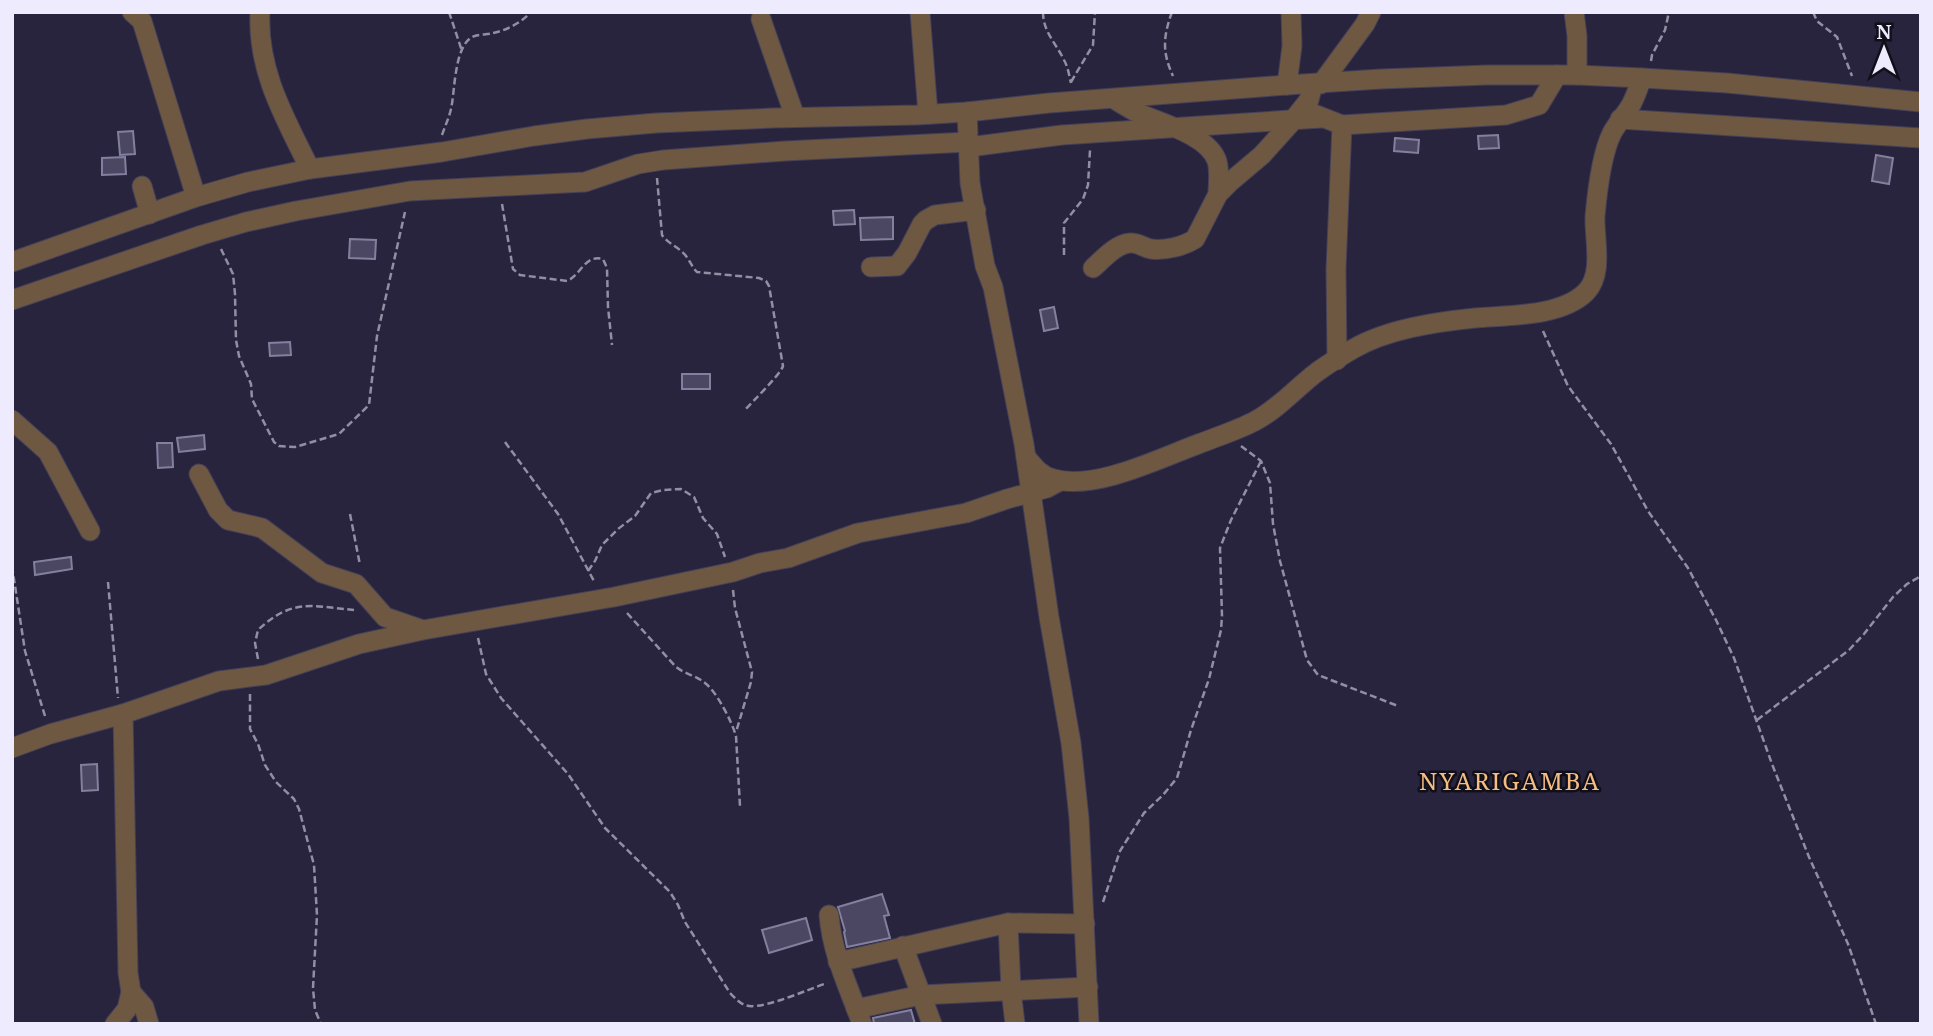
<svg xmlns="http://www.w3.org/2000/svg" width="1933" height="1036" viewBox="0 0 1933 1036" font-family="'Noto Serif',serif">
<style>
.building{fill:#4b4763;stroke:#83809f;stroke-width:2}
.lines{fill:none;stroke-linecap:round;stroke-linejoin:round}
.minor-casing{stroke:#444058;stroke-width:21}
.tertiary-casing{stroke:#444058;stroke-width:21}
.path{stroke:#918fa4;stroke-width:2.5;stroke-dasharray:7 3.5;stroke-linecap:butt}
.minor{stroke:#6f5842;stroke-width:19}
.tertiary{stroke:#6f5842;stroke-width:19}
.labels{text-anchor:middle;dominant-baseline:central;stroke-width:5;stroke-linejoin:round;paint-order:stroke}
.quarter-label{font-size:24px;letter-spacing:2px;fill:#f6bd82;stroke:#110f1a}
</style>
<rect width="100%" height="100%" fill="#28243d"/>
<g class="building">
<polygon points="133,131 135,154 120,155 118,132"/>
<polygon points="1498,135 1499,148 1479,149 1478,136"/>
<polygon points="1395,138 1419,140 1418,153 1394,151"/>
<polygon points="1876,155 1893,158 1889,184 1872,181"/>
<polygon points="125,157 126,174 102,175 102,158"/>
<polygon points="854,210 855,224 834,225 833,211"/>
<polygon points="893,217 893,239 861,240 860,218"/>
<polygon points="350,239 376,240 375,259 349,258"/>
<polygon points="1054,307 1058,328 1044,331 1040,310"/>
<polygon points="290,342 291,355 270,356 269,343"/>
<rect x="682" y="374" width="28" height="15"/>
<polygon points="204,435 205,449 179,452 177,438"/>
<polygon points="157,443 172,443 173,467 158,468"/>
<polygon points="71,557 72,569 35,575 34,562"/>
<polygon points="97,764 98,790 82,791 81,765"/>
<polygon points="882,894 889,915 884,916 890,938 847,947 844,932 845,931 838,907"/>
<polygon points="806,918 812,940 769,953 762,930"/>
<polygon points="911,1010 915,1024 874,1024 873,1018"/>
</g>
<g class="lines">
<defs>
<g id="minor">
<polyline points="132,12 142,21 196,197"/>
<path d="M 260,12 C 257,71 285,118 310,169"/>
<polyline points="920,12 928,114"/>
<polyline points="1574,12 1577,36 1577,75"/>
<polyline points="761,19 795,117"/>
<polyline points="1321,84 1365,24 1371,12"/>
<polyline points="1287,85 1292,46 1291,12"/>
<path d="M 1114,99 C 1122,104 1130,109 1138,113 C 1161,123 1208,135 1217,161 C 1220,171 1218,184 1218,194"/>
<polyline points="967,112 970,183 985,266 993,287 1024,444 1049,617 1071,743 1079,818 1089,1024"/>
<polyline points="1309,112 1342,125 1506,115 1539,105 1557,75"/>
<polyline points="1620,119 1921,138"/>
<polyline points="969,147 1062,135 1321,118"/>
<polyline points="142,186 150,214"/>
<polyline points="871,267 897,266 907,253 922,224 926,220 935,215 976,210"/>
<path d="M 1093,268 C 1103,259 1116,244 1130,243 C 1138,242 1144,248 1151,249 C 1165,251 1184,246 1195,239 L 1218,194 L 1230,182 L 1262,155 L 1289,125 L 1309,100 L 1313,84"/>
<polyline points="12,300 202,235 246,222 296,211 410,191 585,182 638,164 663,160 785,151 968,142"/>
<polyline points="1337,360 1336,269 1342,125"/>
<polyline points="12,420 48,452 90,531"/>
<path d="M 1026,457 C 1034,467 1041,476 1054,479 C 1096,491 1162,457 1201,443 C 1219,436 1238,430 1255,421 C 1278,409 1296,388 1317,372 C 1328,364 1341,356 1353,349 C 1387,329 1436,322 1475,318 C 1508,315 1561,317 1586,292 C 1604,274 1594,239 1595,216 C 1597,194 1602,153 1612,133 C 1618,122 1627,113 1632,103 C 1636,95 1639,86 1642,78"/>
<polyline points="199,474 218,510 228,520 262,528 322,573 356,584 385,617 420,629"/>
<polyline points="123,714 128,973 131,992 144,1007 149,1024"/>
<polyline points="12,748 50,734 123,714 219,681 266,675 359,644 423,630 614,597 733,572 760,563 788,558 858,533 966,513 1007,499 1047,488 1060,481"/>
<path d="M 829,915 C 832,954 849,988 862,1024"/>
<polyline points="1008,923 1011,990 1015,1024"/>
<polyline points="903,946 932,1024"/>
<polyline points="838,962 1008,923 1085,924"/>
<polyline points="856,1009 921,995 1088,987"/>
<polyline points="115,1024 127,1009 131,992"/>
</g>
<polyline id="tertiary" points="12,262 196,197 248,182 310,169 442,152 534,136 587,129 656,123 773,118 917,115 967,112 1049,103 1287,85 1381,79 1487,75 1577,75 1642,78 1727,83 1921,102"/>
</defs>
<use href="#minor" class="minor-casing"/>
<use href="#tertiary" class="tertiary-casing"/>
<g class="path">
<polyline points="449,12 462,51"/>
<path d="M 1043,12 C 1043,32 1056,43 1064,60 C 1068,67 1069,75 1071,83"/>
<path d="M 1172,12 C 1163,37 1162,52 1173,76"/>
<polyline points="1813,12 1817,21 1837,37 1852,76"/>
<polyline points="1651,61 1652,55 1665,30 1669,12"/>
<polyline points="1071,82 1093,45 1095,12"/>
<path d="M 442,135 C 445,126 449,118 451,109 C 455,92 454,47 472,37 C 478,34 487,35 493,33 C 507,30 521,23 531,12"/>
<path d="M 657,178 L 662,235 C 668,244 679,247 686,256 C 690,261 692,267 697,272 L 759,278 L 766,281 L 769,286 L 783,366 C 780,375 752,402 744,411"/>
<path d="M 502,204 L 513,269 L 520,275 L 567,281 C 581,275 585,254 603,259 L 607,268 L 608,307 L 612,345"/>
<polyline points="221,249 233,274 235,294 236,340 239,356 251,384 252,399 274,442 279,446 295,447 339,434 369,405 377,336 405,212"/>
<polyline points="1064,255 1064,223 1083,199 1088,185 1090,150"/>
<polyline points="1543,331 1568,386 1611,444 1648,511 1688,568 1716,620 1734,658 1772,764 1809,857 1848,944 1876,1024"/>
<polyline points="505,442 558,514 595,583"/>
<polyline points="1241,446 1261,461 1270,483 1273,524 1280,561 1307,660 1318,675 1398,706"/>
<polyline points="350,514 360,565"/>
<polyline points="12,566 25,651 45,716"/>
<polyline points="588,571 595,561 602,545 618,529 635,516 651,493 663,490 681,489 694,497 703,518 717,534 725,557"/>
<polyline points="108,582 118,698"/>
<polyline points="733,590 735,608 752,672 751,682 736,732"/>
<path d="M 627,613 L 676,667 C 685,674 697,676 705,683 C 717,692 732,722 736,736 L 740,806"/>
<path d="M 478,638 L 486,674 L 501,698 L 568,774 L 605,828 L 670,892 L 678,905 L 685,922 L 730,993 C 736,999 741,1005 749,1006 C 767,1008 809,989 827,983"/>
<path d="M 258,659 L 255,643 L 258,630 C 292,598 312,606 354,610"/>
<polyline points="250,694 250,729 258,744 265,765 276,782 294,799 299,809 314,865 317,915 313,988 315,1010 321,1024"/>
<polyline points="1757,720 1849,650 1864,634 1893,597 1907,584 1921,576"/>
<polyline points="1103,902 1120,851 1144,813 1163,795 1177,778 1191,730 1209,679 1221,630 1222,616 1220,548 1231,520 1261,461"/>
</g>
<use href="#minor" class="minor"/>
<use href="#tertiary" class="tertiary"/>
</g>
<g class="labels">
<g class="quarter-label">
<text x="1510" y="780">NYARIGAMBA</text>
</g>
</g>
<rect width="1933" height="1036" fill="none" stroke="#edebfd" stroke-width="28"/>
<g transform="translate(1884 49)" stroke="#110f1a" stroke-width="5" paint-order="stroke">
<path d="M0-5L12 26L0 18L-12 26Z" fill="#edebfd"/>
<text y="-10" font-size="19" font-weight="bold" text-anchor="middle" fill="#edebfd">N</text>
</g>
</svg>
